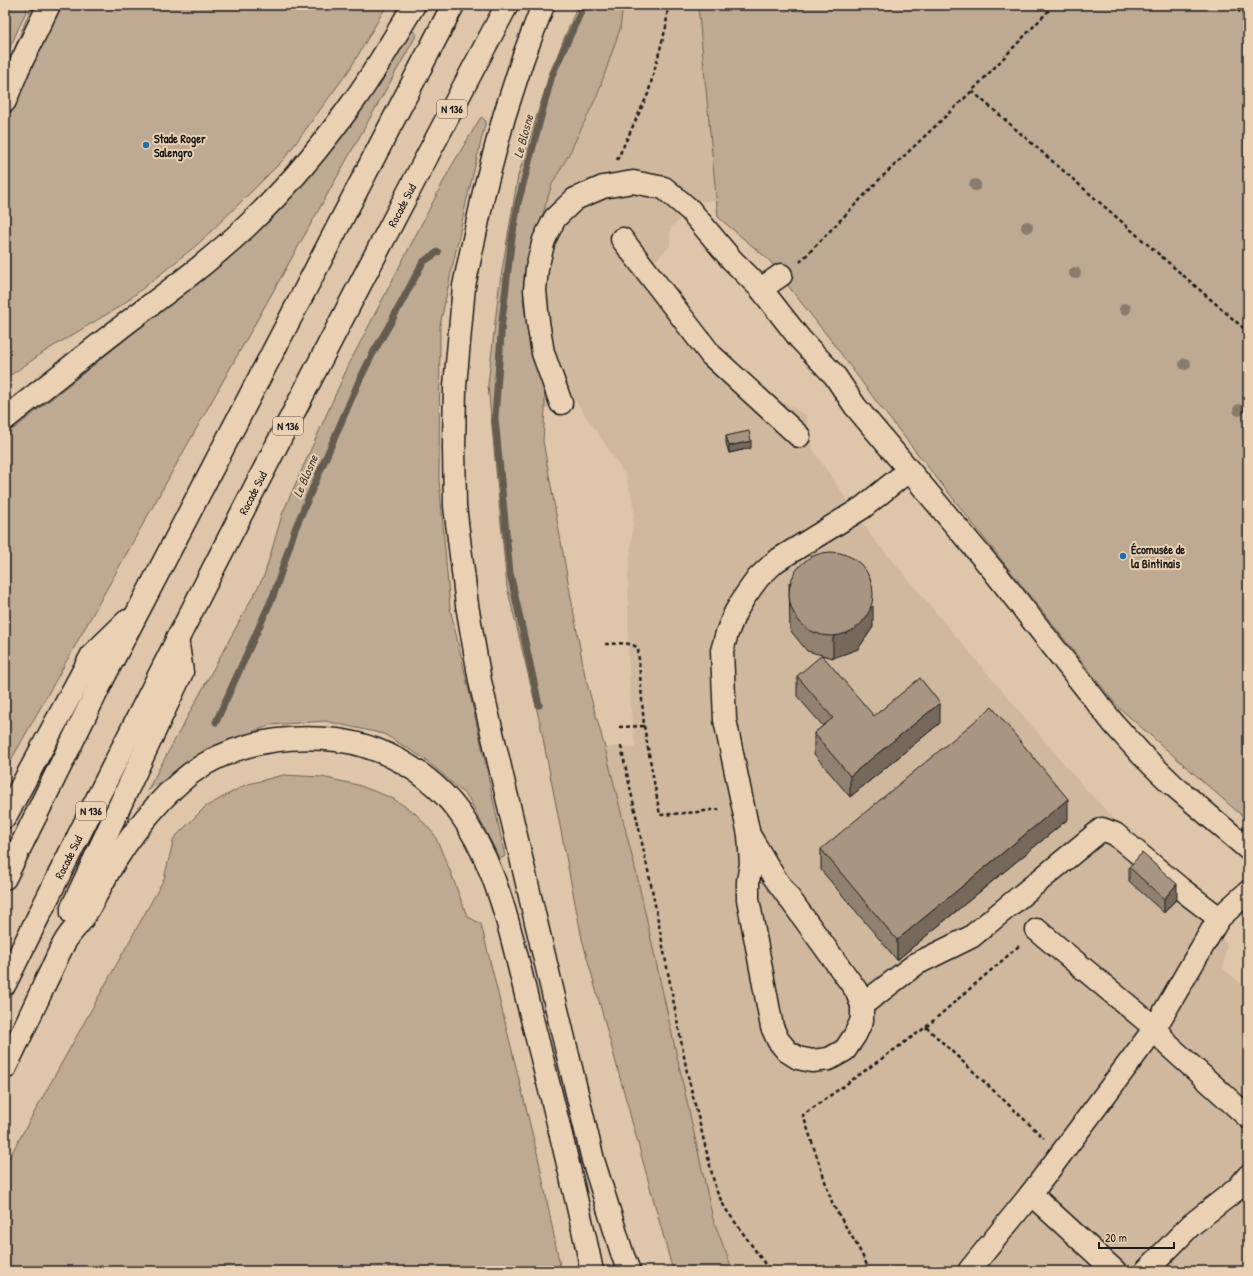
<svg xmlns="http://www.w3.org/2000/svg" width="1253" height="1276" viewBox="0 0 1253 1276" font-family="'Patrick Hand',sans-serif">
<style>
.built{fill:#cfb89e}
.green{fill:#beaa92;stroke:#6d6357}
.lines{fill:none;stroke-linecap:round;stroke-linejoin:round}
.stream{stroke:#645b50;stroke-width:7}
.minor-casing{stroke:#1c1c1c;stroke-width:25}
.highway-casing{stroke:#1c1c1c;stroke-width:25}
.path{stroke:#1c1c1c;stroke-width:2.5;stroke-dasharray:4 3;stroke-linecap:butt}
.minor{stroke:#ebd1b3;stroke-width:22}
.highway{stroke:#ebd1b3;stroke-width:22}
.tree{fill:#8a7c6c}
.wall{fill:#918170;stroke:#1c1c1c}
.shaded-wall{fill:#76695b;stroke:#1c1c1c}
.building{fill:#a99682;stroke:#1c1c1c}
.poi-dot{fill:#1f6fb2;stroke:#ebd1b3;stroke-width:1.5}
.labels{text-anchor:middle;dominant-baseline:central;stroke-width:4;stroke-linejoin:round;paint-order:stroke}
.shield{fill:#ebd1b3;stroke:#5a5249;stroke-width:1}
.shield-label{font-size:11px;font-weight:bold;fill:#1c1c1c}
.poi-label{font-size:12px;font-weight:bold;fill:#1c1c1c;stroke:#ebd1b3;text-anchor:start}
.street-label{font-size:12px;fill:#1c1c1c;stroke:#ebd1b3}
.water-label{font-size:13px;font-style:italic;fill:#46413a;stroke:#ebd1b3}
</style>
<rect width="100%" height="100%" fill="#dfc6aa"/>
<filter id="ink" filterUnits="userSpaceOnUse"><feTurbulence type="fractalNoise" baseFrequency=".025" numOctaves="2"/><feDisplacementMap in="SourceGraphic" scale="8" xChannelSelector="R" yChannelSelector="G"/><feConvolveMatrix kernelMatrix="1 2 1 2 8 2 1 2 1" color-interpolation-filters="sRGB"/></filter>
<g filter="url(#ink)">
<polygon class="built" points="623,5 698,5 717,201 697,201 682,218 671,227 670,246 651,265 742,379 806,415 813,450 873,538 1082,785 1134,840 1203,899 1196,915 1227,944 1223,969 1248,989 1248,1271 733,1271 713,1219 637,876 605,748 621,746 636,748 631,714 628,644 628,579 634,511 631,493 625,475 595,429 574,399 545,408 544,382 533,359 523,300 532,249 552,184 568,156 597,96 620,29"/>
<g class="green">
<polygon points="5,5 29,5 5,58"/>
<polygon points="32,5 387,5 350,69 284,159 242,201 198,244 122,305 44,352 5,379 5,73"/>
<polygon points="578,5 623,5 620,29 597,96 568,156 552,184 532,249 523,300 533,359 544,382 545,408 543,441 585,676 605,748 637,876 713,1219 733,1271 673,1271 582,939 540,723 507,587 488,385 499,288 518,176 540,105 561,46"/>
<polygon points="698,5 1248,5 1248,821 1117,706 879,405 830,339 792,291 770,261 718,217"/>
<polygon points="410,29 417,34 5,771 5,436 237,250 344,134"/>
<polygon points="481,117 486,121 466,203 440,325 439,479 450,608 483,752 505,856 500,859 468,797 425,759 384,734 325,721 271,725 206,749 171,776 147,791 264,576 283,512 349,364 451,167"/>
<polygon points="283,775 322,777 358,785 392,798 415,813 434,834 451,873 467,916 481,924 539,1161 561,1271 17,1271 5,1261 5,1165 164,879 174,838 205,807 245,785"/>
</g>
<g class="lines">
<g class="stream">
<polyline points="539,705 510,573 495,418 502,321 511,244 518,203 552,75 584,5"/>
<polyline points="216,722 274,594 295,529 359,381 372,355 391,322 423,262 438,252"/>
</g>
<defs>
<g id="minor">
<polyline points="5,101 18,69 49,5"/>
<polyline points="622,239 711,355 799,436"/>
<polyline points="761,289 781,275"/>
<polyline points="561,403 543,353 538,322 535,290 537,268 544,240 555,218 575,199 603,187 633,182 664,188 690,210 731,259 761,289 800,339 835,376 855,406 993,570 1114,724 1143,756 1173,785 1248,849"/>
<polyline points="749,835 774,877 856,990 862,1005 862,1020 855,1035 845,1050 829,1059 812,1061 798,1058 787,1051 778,1040 772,1027 748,899 748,881 751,864 749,835 725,720 722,651 727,633 735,613 745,596 758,578 776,561 862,508 908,471"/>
<polyline points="1037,930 1155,1028 1168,1045 1248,1117"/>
<polyline points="862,1005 916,964 971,937 1102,829 1115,834 1181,889 1219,918"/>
<polyline points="1031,1194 1115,1271"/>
<polyline points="969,1271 1031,1194 1155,1028 1219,918 1248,892"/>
<polyline points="1146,1271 1191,1225 1237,1189 1248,1176"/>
</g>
<g id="highway">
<polyline points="543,5 523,58 504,117 484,192 464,286 455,386 454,447 455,506 467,605 480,681 536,922 593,1160 623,1256 629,1271"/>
<path d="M 5,419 C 50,383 95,347 141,312 C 178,284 215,257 249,224 C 289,186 324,143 356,98 C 377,68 395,36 414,5"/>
<polyline points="5,817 92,655 127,621"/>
<polyline points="5,878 105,675 453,5"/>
<polyline points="72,913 72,908 182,672 177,638"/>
<path id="s1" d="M 5,984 C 167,655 335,329 507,5"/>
<path d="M 5,1068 C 19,1039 33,1010 46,981 C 53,968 58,953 66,940 C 72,930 81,923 86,913 C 97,895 105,876 117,858 C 137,826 172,783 205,764 C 245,741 292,735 337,740 C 390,747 439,779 467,824 C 502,880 514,948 530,1011 C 552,1097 574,1184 592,1271"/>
</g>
</defs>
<use href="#minor" class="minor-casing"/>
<use href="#highway" class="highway-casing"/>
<g class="path">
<polyline points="1232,5 1248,19"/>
<polyline points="972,91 1248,332"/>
<polyline points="617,160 648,94 666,27 668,5"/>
<polyline points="800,262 880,179 972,91 1054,5"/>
<path d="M 605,644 C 616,644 629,641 638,648 L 644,726 L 660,815 L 697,812 L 719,809"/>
<polyline points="619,727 644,726"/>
<polyline points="621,746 652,889 687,1072 716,1190 725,1208 770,1271"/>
<polyline points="926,1027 1044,1138"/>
<polyline points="870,1271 858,1247 833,1205 803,1115 926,1027 1020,945"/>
</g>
<use href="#minor" class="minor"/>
<use href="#highway" class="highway"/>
</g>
<g class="tree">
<circle cx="975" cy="185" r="6"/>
<circle cx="1027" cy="227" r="6"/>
<circle cx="1075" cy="273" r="6"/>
<circle cx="1125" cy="309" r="6"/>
<circle cx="1185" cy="364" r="6"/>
<circle cx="1239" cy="410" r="6"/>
</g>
<g class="wall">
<polygon points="726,436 751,448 729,453 726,443"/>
<polygon points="789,582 873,627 858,649 833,658 807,651 790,630"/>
<polygon points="797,676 874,716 940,723 850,797 814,754 814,733 823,726 797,696"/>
<polygon points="1068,819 897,960 821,870 821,849"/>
<polygon points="1129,867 1177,898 1164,913 1129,881"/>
<polygon points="1248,1068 1248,1094 1246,1092 1246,1071"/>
</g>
<g class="shaded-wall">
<polygon points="751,441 751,448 729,453 729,446"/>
<polygon points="873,606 873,627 858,649 833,658 833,638"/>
<polygon points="940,703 940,723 850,797 850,776"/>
<polygon points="1068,799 1068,819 897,960 897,940"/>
<polygon points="1177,884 1177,898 1164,913 1164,899"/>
</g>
<g class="building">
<polygon points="749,431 751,441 729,446 726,436"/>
<circle cx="831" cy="594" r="42"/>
<polygon points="822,655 874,716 920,678 940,703 850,776 814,733 833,718 797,676"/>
<polygon points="992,707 1068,799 897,940 821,849"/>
<polygon points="1142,853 1177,884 1164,899 1129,867"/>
<polygon points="1248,1068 1248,1073 1246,1071"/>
</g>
</g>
<g class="poi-dot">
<circle cx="146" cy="145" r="4"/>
<circle cx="1123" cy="556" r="4"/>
</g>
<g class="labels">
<g class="shield">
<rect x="437" y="100" width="30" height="18" rx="3"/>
<rect x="273" y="417" width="30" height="18" rx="3"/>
<rect x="76" y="802" width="30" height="18" rx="3"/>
</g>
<g class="shield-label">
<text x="452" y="109">N 136</text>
<text x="288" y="426">N 136</text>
<text x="91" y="811">N 136</text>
</g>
<g class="poi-label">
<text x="154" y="138">Stade Roger<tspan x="154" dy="14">Salengro</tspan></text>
<text x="1131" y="549">Écomusée de<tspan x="1131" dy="14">la Bintinais</tspan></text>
</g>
<g class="street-label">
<text stroke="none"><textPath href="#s1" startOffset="874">Rocade Sud</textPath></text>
<text stroke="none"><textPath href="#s1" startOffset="550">Rocade Sud</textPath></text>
<text stroke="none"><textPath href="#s1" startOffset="142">Rocade Sud</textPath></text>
</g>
<g class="water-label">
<text transform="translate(523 136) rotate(-75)">Le Blosne</text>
<text transform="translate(305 476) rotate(-67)">Le Blosne</text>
</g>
</g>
<rect width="1253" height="1276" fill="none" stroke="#ebd1b3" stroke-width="20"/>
<rect x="10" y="10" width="1233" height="1256" fill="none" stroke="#1c1c1c" stroke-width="1.5" filter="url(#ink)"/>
<path d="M1099 1242v6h75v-6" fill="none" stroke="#1c1c1c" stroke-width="2"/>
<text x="1105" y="1242" font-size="12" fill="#1c1c1c" stroke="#ebd1b3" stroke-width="3" paint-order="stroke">20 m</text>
</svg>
